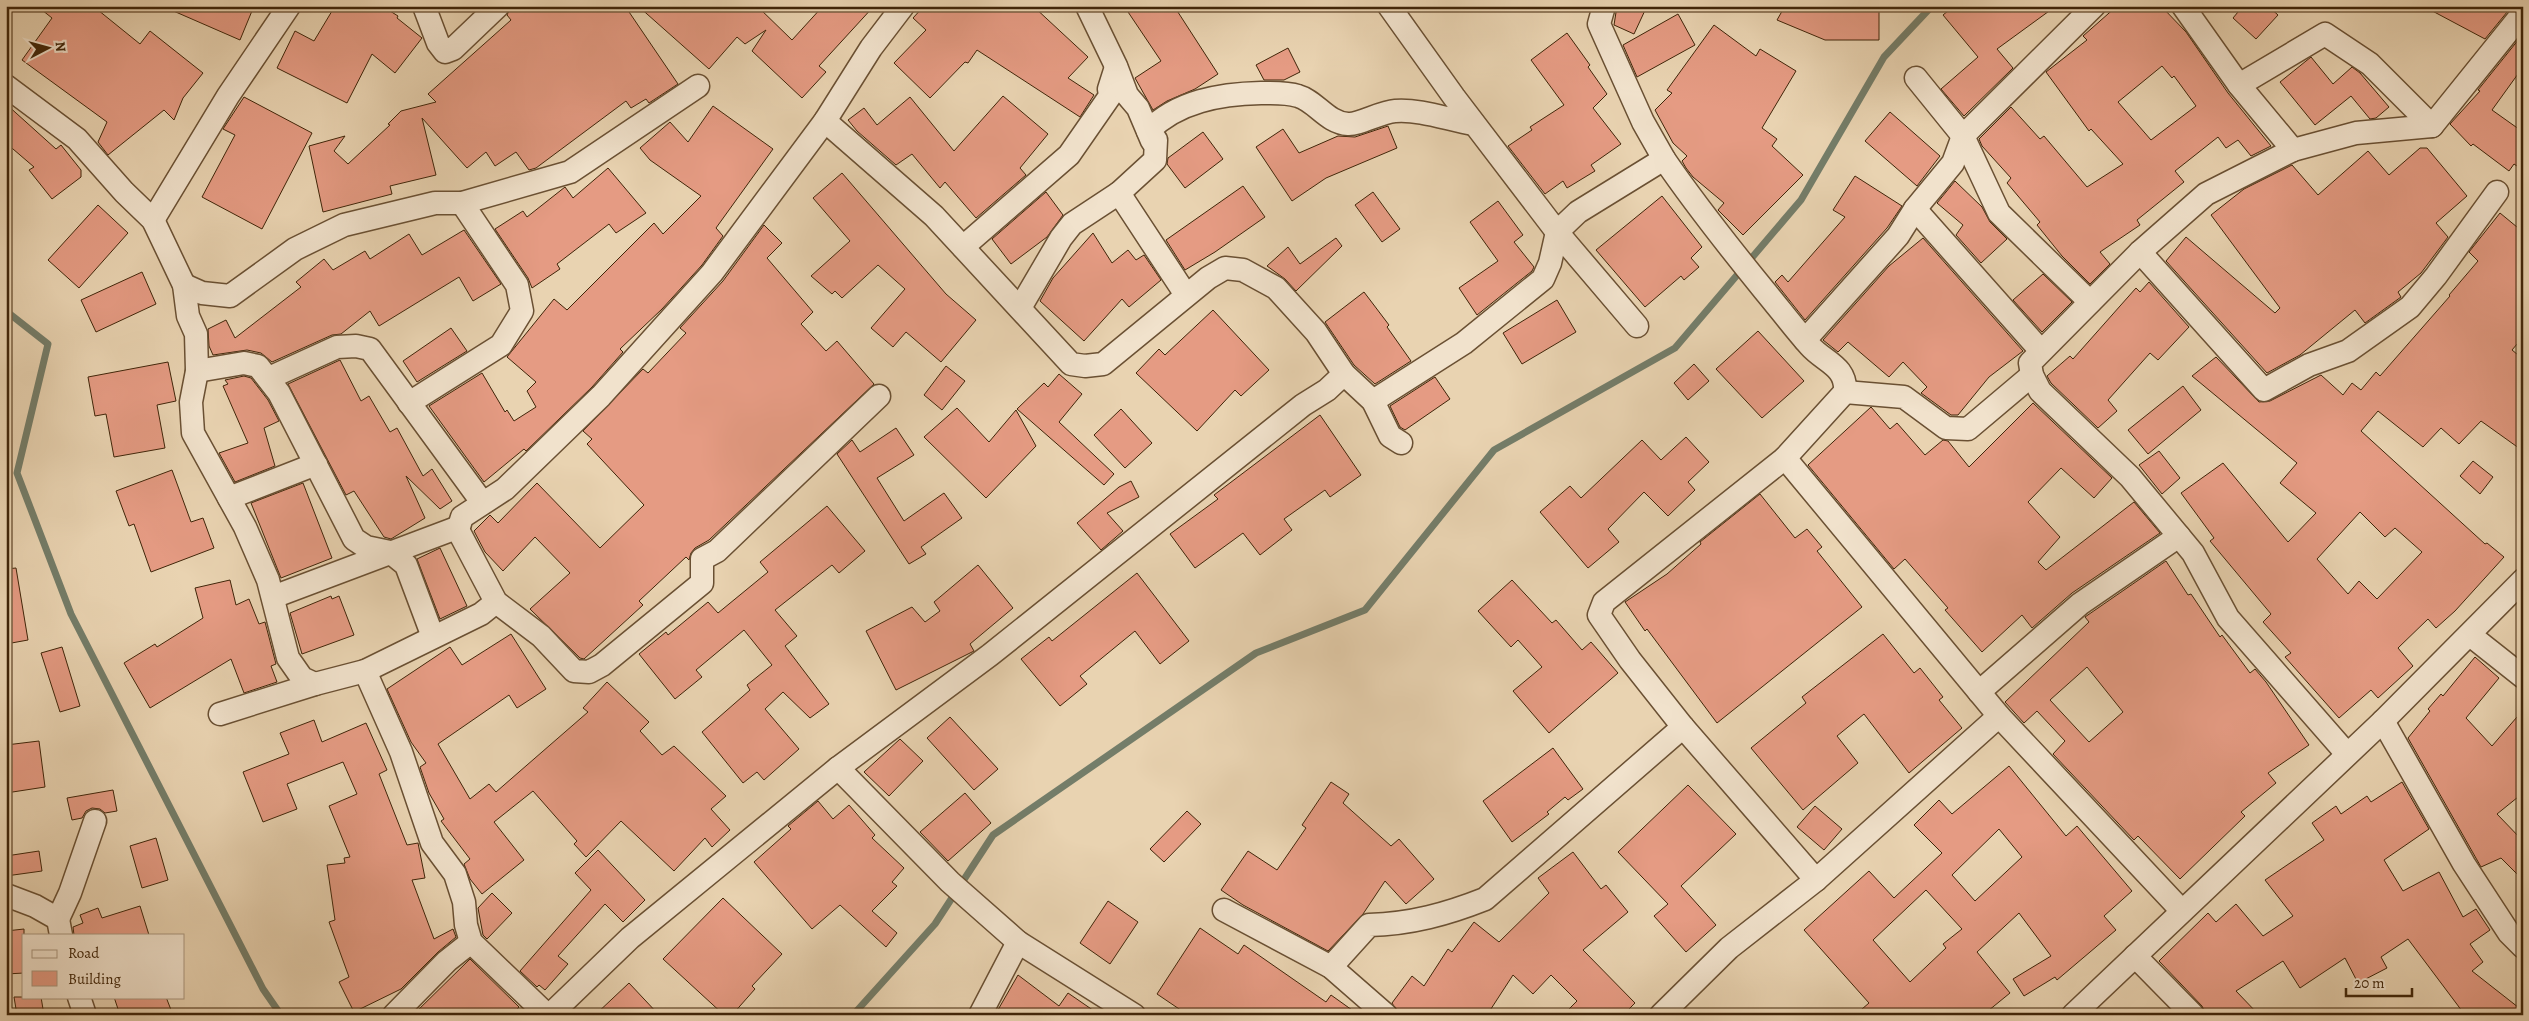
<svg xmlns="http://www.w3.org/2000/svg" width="2529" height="1021" viewBox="0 0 2529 1021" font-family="Alegreya,serif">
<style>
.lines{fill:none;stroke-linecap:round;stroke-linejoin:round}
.stream{stroke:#747d69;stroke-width:7}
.building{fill:#e59b83;stroke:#402509;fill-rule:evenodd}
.minor-casing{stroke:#6a5033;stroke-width:25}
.minor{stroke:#f1e2cc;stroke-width:22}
</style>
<rect width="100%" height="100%" fill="#e9d3b1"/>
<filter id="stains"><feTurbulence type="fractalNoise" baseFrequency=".004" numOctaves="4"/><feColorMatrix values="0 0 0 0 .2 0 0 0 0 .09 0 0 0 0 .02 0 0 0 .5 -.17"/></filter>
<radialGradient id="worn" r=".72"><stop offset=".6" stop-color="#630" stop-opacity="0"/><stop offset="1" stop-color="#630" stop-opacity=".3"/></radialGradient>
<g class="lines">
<g class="stream">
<polyline points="6,311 48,344 17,473 71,614 263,989 281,1015"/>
<polyline points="853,1015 935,924 993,835 1256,653 1365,610 1494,450 1675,348 1801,200 1884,57 1932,6"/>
</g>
</g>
<g class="building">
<polygon points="37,6 93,6 140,44 150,31 203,73 183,98 174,120 164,110 108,155 98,142 107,122 22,60 52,18"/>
<polygon points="162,6 254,6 240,40"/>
<polygon points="335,6 382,6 398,16 397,18 422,38 395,73 372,54 347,103 277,68 295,31 314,41"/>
<polygon points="511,6 625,6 678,84 649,103 646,99 631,108 626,101 536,168 529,170 516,152 495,166 486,152 467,168 422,118 436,175 390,186 392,194 323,212 309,146 345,136 334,151 348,164 390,125 388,124 401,111 436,102 428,94 511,20 507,15"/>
<polygon points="638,6 757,6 792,40 823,6 874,6 819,66 826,72 802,98 752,51 766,30 745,44 737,37 709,69"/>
<polygon points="924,6 1033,6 1088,57 1068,78 1094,95 1080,117 977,50 968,63 965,62 930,98 894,63 926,30 913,18"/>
<polygon points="1124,6 1174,6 1218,74 1195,89 1167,101 1153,110 1135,78 1161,61"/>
<polygon points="1617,6 1647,6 1634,34 1614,25"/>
<polygon points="1785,6 1879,6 1879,40 1825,40 1777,20"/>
<polygon points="1954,6 2056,6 1997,49 2013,68 1964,116 1941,89 1978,57 1943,15"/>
<path d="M 2117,6 L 2161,6 L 2186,32 L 2228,93 L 2271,146 L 2251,156 L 2238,140 L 2226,148 L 2218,137 L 2175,171 L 2184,182 L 2137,220 L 2140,225 L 2100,252 L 2110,264 L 2090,284 L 2062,256 L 2037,225 L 2040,222 L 2007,183 L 2011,178 L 1982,146 L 1979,139 L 2011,107 L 2040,139 L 2044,136 L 2087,187 L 2123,164 L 2091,129 L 2089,131 L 2046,72 L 2087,40 L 2083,36 ZM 2162,66 L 2172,78 L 2174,76 L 2196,106 L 2151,140 L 2118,102 Z"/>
<polygon points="2243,6 2268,6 2278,15 2256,39 2233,18"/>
<polygon points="2423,6 2512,6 2485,39"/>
<polygon points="1678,14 1695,45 1637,77 1623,45"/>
<polygon points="1714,25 1756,56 1760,49 1796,71 1762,128 1777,139 1772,146 1803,175 1743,235 1718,210 1724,203 1693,177 1686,168 1682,161 1687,156 1673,143 1655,110 1672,93 1667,90"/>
<polygon points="1567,33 1590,65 1588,67 1607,94 1593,108 1621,144 1591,165 1595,171 1567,188 1563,181 1545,194 1508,146 1532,130 1530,127 1564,105 1531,60"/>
<polygon points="2523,34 2523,67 2492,110 2523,132 2523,170 2514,164 2509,171 2473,144 2471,146 2450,124 2480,91 2478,90"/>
<polygon points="1288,48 1300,72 1284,80 1264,80 1256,65"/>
<polygon points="2311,57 2333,84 2352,67 2360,73 2389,107 2376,118 2370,119 2351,96 2315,125 2280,82"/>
<polygon points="1003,96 1048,134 1020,168 1026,175 976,218 945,182 940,188 912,154 896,165 857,131 848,120 864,108 877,125 910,97 954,151"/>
<polygon points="244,97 312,133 262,229 202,197 235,135 223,129"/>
<polygon points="6,104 56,149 61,145 81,170 81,177 52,199 29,170 34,167 6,143"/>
<polygon points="713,106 773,149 716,228 723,236 702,265 662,309 620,349 623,352 592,387 526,451 524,449 484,482 429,406 482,373 505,412 507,410 514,421 536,407 527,391 536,382 507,357 554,299 567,310 654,223 663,234 701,196 650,160 640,148 670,122 688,142"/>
<polygon points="1890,112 1940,156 1917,186 1865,141"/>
<polygon points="1388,126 1397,148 1326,178 1292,201 1256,147 1283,129 1299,153 1338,136 1355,137"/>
<polygon points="1203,132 1223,159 1185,188 1167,164 1168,158"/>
<polygon points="2420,148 2427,148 2467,196 2436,223 2448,237 2421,273 2398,292 2401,297 2365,323 2355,310 2300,355 2267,373 2166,261 2186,237 2275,313 2280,308 2211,215 2244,189 2292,165 2318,195 2368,151 2389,175"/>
<polygon points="608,168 646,213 616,233 609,224 557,264 560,269 532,288 528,278 495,229 523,211 527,217 565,187 573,198"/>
<polygon points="842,173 946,294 976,320 941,362 906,332 893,347 871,328 905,289 878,265 842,298 835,291 832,294 811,276 850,241 813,198"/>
<polygon points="1855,176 1902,206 1887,228 1805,320 1775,282 1782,275 1788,282 1845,217 1833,210"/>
<polygon points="1955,181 1982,207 1990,222 2007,239 1981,263 1956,235 1963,225 1937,203"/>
<polygon points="1243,186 1265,217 1215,252 1185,270 1166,240"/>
<polygon points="1046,192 1063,215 1047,237 1011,264 992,239"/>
<polygon points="1373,192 1400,229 1382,242 1355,205"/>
<polygon points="1662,196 1702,247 1691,258 1699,267 1684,280 1681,276 1645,307 1596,250"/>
<polygon points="1498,201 1523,235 1514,242 1534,267 1532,271 1477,315 1459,288 1498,261 1470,222"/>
<polygon points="98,205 128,233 79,288 48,260"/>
<path d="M 2500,213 L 2523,232 L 2523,337 L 2512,350 L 2523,359 L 2523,451 L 2481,421 L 2459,444 L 2441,428 L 2423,447 L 2378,411 L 2361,431 L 2485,544 L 2487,543 L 2504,557 L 2455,611 L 2436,628 L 2428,619 L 2398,648 L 2413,666 L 2378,698 L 2371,690 L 2339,718 L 2285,657 L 2291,653 L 2263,622 L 2271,614 L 2210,541 L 2214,538 L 2181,493 L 2223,463 L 2288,542 L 2316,513 L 2280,483 L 2297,463 L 2192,376 L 2216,357 L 2259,402 L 2270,401 L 2321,375 L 2343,395 L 2352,383 L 2361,390 L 2376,372 L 2380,376 L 2450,296 L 2449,295 L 2478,261 L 2469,252 ZM 2360,512 L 2385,537 L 2395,528 L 2422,552 L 2377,599 L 2359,581 L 2348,594 L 2317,559 Z"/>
<polygon points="764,225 782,243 767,258 813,312 801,324 826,351 837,341 874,384 709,540 695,548 691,553 689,560 686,557 639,601 643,605 584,659 580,658 530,609 570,573 535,537 503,571 485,552 474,531 490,515 498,523 537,483 600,548 644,505 587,444 592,439 583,431 643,369 648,373 686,333 680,328 723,281"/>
<polygon points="464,230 501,284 473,301 459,277 379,326 370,311 341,334 332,335 272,362 261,353 247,350 213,355 209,346 208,329 226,320 235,338 301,287 296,282 324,259 333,270 365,251 370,259 409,234 422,255"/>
<polygon points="1093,233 1112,263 1128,250 1136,260 1144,255 1161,280 1129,307 1122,299 1084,341 1040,301 1053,278"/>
<polygon points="1336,238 1342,246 1296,291 1285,279 1267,266 1288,247 1300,264"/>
<polygon points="1923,238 2023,351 1989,377 1958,415 1951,415 1921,393 1927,387 1903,362 1889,377 1848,342 1838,352 1823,340 1889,266"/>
<polygon points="142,272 156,304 96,332 81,300"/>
<polygon points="2043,274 2072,302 2042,332 2013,300"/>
<polygon points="2149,282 2189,327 2158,360 2150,353 2108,400 2117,411 2098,428 2051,383 2047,376 2070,356 2073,359 2136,288 2140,292"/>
<polygon points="1364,292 1389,325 1387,327 1411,361 1375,384 1354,365 1325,322"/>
<polygon points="1557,300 1576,332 1522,364 1503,333"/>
<polygon points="1213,310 1269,370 1241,396 1235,390 1197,431 1136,373 1159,349 1165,355"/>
<polygon points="451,328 467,351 417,382 403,361"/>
<polygon points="1758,331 1804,381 1762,418 1716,369"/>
<polygon points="340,360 361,401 369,396 390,432 397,428 423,476 432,469 452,501 440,509 406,476 425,518 391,539 384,537 354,491 346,495 288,384"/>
<polygon points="168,362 176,401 157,405 165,448 114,457 106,414 95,416 88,377"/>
<polygon points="1694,364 1709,381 1688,400 1674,383"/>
<polygon points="946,366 965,381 942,410 924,395"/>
<polygon points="1059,374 1082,394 1059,422 1114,474 1104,485 1017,409 1044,383 1048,387"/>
<polygon points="244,376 251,378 268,400 279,421 264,428 275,466 235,482 219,453 248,443 223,386 228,384 225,380"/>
<polygon points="1435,377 1450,399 1405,430 1400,427 1390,406"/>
<polygon points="2183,386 2201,410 2148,454 2128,430"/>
<polygon points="2033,403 2112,478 2094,498 2061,468 2028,502 2060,537 2038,562 2046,570 2134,502 2160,533 2072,593 2032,628 2022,615 1982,652 1945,610 1948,608 1905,559 1894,569 1808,465 1871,407 1890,429 1897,423 1925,455 1943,440 1948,441 1969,467"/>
<polygon points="957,408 989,442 1016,410 1036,446 986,498 924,437"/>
<polygon points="1121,409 1152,443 1125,468 1094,435"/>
<polygon points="1320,415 1361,475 1330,497 1325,490 1284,519 1292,530 1260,555 1243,533 1195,568 1170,534 1218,499 1214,495"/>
<polygon points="896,428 914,455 877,478 904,521 944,493 962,518 921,547 926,554 909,564 837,454 852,440 860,452"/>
<polygon points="1686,437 1709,462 1688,482 1695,490 1668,516 1644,492 1608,529 1619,542 1588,568 1540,512 1570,486 1581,498 1642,440 1661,460"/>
<polygon points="2159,451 2180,478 2162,494 2139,465"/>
<polygon points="2473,461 2493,477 2480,494 2460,476"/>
<polygon points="172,470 191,522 203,518 214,548 151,572 134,524 129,526 116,491"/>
<polygon points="1131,481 1139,497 1107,513 1123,531 1101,550 1077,523 1119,487"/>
<polygon points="303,483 332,558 281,578 251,503"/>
<polygon points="1760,494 1795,538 1807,529 1822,547 1817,551 1862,607 1717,723 1647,629 1645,631 1625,602 1667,574 1701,544 1700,542"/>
<polygon points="827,506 865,551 839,573 832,565 775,610 797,636 785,646 829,704 810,718 783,692 765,709 799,749 764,780 757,772 743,783 702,732 750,690 747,685 772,665 744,630 696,670 702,677 675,699 639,654 666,632 668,635 708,602 718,613 768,572 760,562"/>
<polygon points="440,548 467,606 440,619 417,559"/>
<path d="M 2166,561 L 2188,595 L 2191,594 L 2220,637 L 2222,635 L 2250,673 L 2255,669 L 2266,682 L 2309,745 L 2268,773 L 2276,783 L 2241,812 L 2245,816 L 2180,879 L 2138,836 L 2134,840 L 2053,754 L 2065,741 L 2037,711 L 2024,723 L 2005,702 L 2089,622 L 2085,617 ZM 2087,667 L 2123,712 L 2089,742 L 2050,700 Z"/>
<polygon points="978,565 1013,608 970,644 974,651 896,690 866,631 912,607 925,622 940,611 934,602"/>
<polygon points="16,568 28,640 6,644 6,569"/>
<polygon points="1137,573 1189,641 1160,664 1135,631 1080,676 1087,684 1060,706 1021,659 1049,637 1052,641"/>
<polygon points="230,580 236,605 249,599 259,624 265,622 276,664 271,666 277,682 244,693 231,659 150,708 124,663 155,644 157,647 203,618 195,588"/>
<polygon points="1512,580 1552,623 1556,620 1582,650 1591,642 1618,673 1549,733 1513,691 1542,667 1518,640 1511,647 1478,611"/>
<polygon points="331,596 332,599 339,596 354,635 302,654 290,613"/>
<polygon points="511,634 546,689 517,708 509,695 438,744 470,799 489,784 496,792 588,712 583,708 607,682 649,722 640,731 662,755 674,746 726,796 711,809 730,830 712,847 705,838 674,871 621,821 586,857 574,844 577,841 533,791 494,822 524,860 482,894 470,879 464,864 470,859 441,821 444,819 429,793 420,767 426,763 411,742 387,689 450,647 462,665"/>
<polygon points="1883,634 1914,673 1920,668 1943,697 1939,700 1962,728 1909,773 1864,714 1837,736 1858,763 1803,810 1751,748 1806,703 1802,697"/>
<polygon points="62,647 80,706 60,712 41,653"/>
<polygon points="2475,657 2499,678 2466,718 2492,746 2523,710 2523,793 2497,814 2523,841 2523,880 2501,858 2481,867 2408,738 2430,711 2428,709 2441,694 2443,696"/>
<polygon points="950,717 998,769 974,790 927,738"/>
<polygon points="314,720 322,742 366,723 387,770 379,774 407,845 418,843 425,878 412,880 434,939 453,929 456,937 438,952 401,989 354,1012 339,982 349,977 329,922 335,920 327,865 345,863 344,858 350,857 329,806 357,794 343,762 287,784 297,809 263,822 243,772 289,754 280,733"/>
<polygon points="900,739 923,761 889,796 864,772"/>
<polygon points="39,741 45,787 6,793 6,745"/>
<polygon points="1553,748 1583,789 1568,800 1565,797 1547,812 1549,814 1512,842 1483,801"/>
<path d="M 2009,766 L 2066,836 L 2077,826 L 2132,891 L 2104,916 L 2116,930 L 2057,980 L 2055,977 L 2024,996 L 2013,979 L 2051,956 L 2019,913 L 1977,952 L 2010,993 L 1983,1015 L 1855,1015 L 1869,1003 L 1804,930 L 1869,871 L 1894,898 L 1942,853 L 1914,825 L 1939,800 L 1952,814 ZM 1999,829 L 2022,857 L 1975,901 L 1952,875 ZM 1926,890 L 1962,929 L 1943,944 L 1946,948 L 1910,982 L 1873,940 Z"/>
<polygon points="1331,782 1349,794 1343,803 1391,846 1399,839 1434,879 1406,904 1385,881 1363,914 1328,951 1243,905 1221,890 1248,851 1277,870 1306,828 1302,825"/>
<polygon points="2402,782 2429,829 2384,860 2403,891 2439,872 2463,917 2476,909 2490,930 2470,944 2483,962 2472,971 2523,1011 2523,1015 2465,1015 2408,939 2381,957 2387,968 2358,983 2345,958 2300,988 2283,961 2236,991 2259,1015 2206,1015 2202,1006 2159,961 2208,913 2216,922 2236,904 2263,936 2293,916 2265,880 2324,840 2312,823 2336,806 2341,814 2367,796 2371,802"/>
<polygon points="1688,785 1736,834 1681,886 1716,925 1686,952 1654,916 1668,904 1618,852"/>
<polygon points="113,790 117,811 105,813 100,809 92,808 86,811 82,818 72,820 67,798"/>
<polygon points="965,793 991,823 948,861 920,832"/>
<polygon points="818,801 833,819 849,805 875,835 872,838 904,868 892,882 897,886 872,911 897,933 886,947 840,905 812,929 754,862 791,829 788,826"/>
<polygon points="1815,806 1842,829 1824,850 1797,827"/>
<polygon points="1187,811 1201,824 1164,862 1150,849"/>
<polygon points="156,838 168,880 142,888 130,846"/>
<polygon points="598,850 645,900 623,922 605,904 558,956 568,964 545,990 539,985 537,987 520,971 591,890 575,873"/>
<polygon points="39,851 42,871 6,876 6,856"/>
<polygon points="1573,852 1601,889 1606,885 1628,912 1583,950 1635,1003 1623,1015 1563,1015 1577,1001 1551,975 1533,994 1513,975 1487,1015 1399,1015 1392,1003 1412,976 1424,986 1448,949 1452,952 1474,922 1499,942 1549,893 1538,878"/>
<polygon points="492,893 512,913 487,939 483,935 478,908"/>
<polygon points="723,898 782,954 752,986 755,989 732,1015 724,1015 663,959"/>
<polygon points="1108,901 1138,922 1110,964 1080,943"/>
<polygon points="140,906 149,935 74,935 73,927 83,923 80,915 98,908 102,918"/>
<polygon points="1200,928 1238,954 1244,945 1326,1002 1331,995 1359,1015 1188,1015 1157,994"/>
<polygon points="24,929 24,973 6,974 6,931"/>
<polygon points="470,959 519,1007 512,1015 413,1015"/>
<polygon points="1018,975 1059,1006 1068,993 1100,1015 995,1015"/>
<polygon points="629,983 659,1015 595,1015"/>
<polygon points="14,997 41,997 44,1015 17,1015"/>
<polygon points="114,997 166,997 173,1015 120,1015"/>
</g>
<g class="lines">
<defs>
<g id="minor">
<polyline points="424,6 438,43 445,52 453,49 498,6"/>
<path d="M 1389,6 L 1454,97 L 1557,232 L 1578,212 L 1664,159 C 1695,204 1729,247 1764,290 C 1779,308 1794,328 1810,346 C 1824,362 1847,366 1845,392 L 1785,458 L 1999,716 L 2182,911"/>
<polyline points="1604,6 1599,24 1643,122 1664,159"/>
<polyline points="2183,6 2239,85 2325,34 2370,64 2432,126"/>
<polyline points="1916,78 1963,136 1999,213 2090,302"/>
<polyline points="2239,85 2293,150"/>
<polyline points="6,86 77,139 124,192 153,220 184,285 188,316 196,334 197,371 191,402 193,433 245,527 268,580 288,658 302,678 315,684"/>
<polyline points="825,121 934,216 1071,364 1085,366 1103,364 1208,278 1225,268 1243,270 1276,288 1316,332 1344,374 1373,401 1390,436 1401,443"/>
<path d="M 1148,131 C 1178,101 1220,94 1261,93 C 1273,93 1286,92 1298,96 C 1316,101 1327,123 1348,124 C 1358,125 1381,112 1395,111 C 1421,109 1449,120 1474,124"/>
<polyline points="1119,193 1186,295"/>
<polyline points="1915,209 2041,351"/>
<polyline points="153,220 228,96 289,6"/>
<polyline points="1557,232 1637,326"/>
<polyline points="963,247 1069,155 1110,96 1109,89 1116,67"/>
<polyline points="2140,252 2264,390 2309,365 2348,351 2410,307 2436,276 2497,192"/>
<polyline points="184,285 202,293 230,296 295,249 344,225 435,203 462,203 570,172 698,86"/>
<polyline points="1020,308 1061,238 1072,224 1119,193 1155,160 1156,140 1152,141 1138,108 1127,95 1116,66 1087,6"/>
<polyline points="1805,340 1898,236 1915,209 1953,163 1963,136 2094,6"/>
<polyline points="197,371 244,363 258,366 279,393 354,539 366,547 390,552 406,565 433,637"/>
<polyline points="269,378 337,347 356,346 370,349 479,498 486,500"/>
<polyline points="1845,392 1904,397 1946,428 1968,429 2032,375"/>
<polyline points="879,396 717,551 702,559 702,583 602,665 589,672 574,671 541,636 496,602 458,530 462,517 505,489 601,396 712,273 825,121 871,48 903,6"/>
<polyline points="1373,401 1464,343 1543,279 1550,263 1557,232"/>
<polyline points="409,403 501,345 522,311 517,285 462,203"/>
<polyline points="1785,458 1604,602 1599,615 1630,660 1683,727 1816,880"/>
<polyline points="229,498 316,464"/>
<polyline points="273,597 459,527"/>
<polyline points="2470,635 2523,677"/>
<polyline points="365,671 401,752 432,843 455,874 464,902 466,925 471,942 547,1015"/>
<polyline points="1979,692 2080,604 2179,536"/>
<polyline points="220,714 315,684 365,671 481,614 496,602"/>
<polyline points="2383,721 2464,864 2509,933 2523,947"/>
<polyline points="2347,754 2228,618 2193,553 2130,477 2040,391 2032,375 2030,363 2140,252 2206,194 2293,150 2356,133 2432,126 2523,13"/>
<polyline points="838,768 950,882 1018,942 1134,1015"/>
<polyline points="6,895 35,906 58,919 61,935"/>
<polyline points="1224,910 1331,967 1386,1015"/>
<polyline points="58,919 70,893 95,821"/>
<polyline points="2135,956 2193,1015"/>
<path d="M 1331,967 L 1369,925 C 1411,924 1447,914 1485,899 L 1683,727"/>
<polyline points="79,997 85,1015"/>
<polyline points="394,1015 447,961 471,942"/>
<polyline points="550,1015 630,938 838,768 990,655 1303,405 1327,390 1344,374"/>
<polyline points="980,1015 1018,942"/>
<polyline points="1661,1015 1729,948 1816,880 1999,716"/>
<polyline points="2073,1015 2383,721 2523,580"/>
</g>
</defs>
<use href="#minor" class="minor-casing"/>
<use href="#minor" class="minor"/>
</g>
<rect width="2529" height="1021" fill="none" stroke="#e9d3b1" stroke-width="25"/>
<rect x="8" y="8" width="2514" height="1006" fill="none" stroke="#402509" stroke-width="2.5"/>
<rect x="12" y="12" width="2504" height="996" fill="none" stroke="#402509"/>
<rect x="22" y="934" width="162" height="65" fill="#f1e2cc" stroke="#aa967e"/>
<rect x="32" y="950" width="25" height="8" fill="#f1e2cc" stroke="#aa967e"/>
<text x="68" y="958" font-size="15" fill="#402509">Road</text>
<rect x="32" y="971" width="25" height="15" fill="#e59b83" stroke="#aa967e"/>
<text x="68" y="984" font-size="15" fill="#402509">Building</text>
<g transform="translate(48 48) rotate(84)" stroke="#f1e2cc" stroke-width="4" paint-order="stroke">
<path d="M0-4L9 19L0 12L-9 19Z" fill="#402509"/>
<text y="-8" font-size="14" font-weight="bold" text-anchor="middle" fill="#402509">N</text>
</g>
<path d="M2346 988v8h66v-8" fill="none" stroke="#402509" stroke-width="2.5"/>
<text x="2354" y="988" font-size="15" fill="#402509" stroke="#f1e2cc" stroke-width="4" paint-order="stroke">20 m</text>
<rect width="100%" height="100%" filter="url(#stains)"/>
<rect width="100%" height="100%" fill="url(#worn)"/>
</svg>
